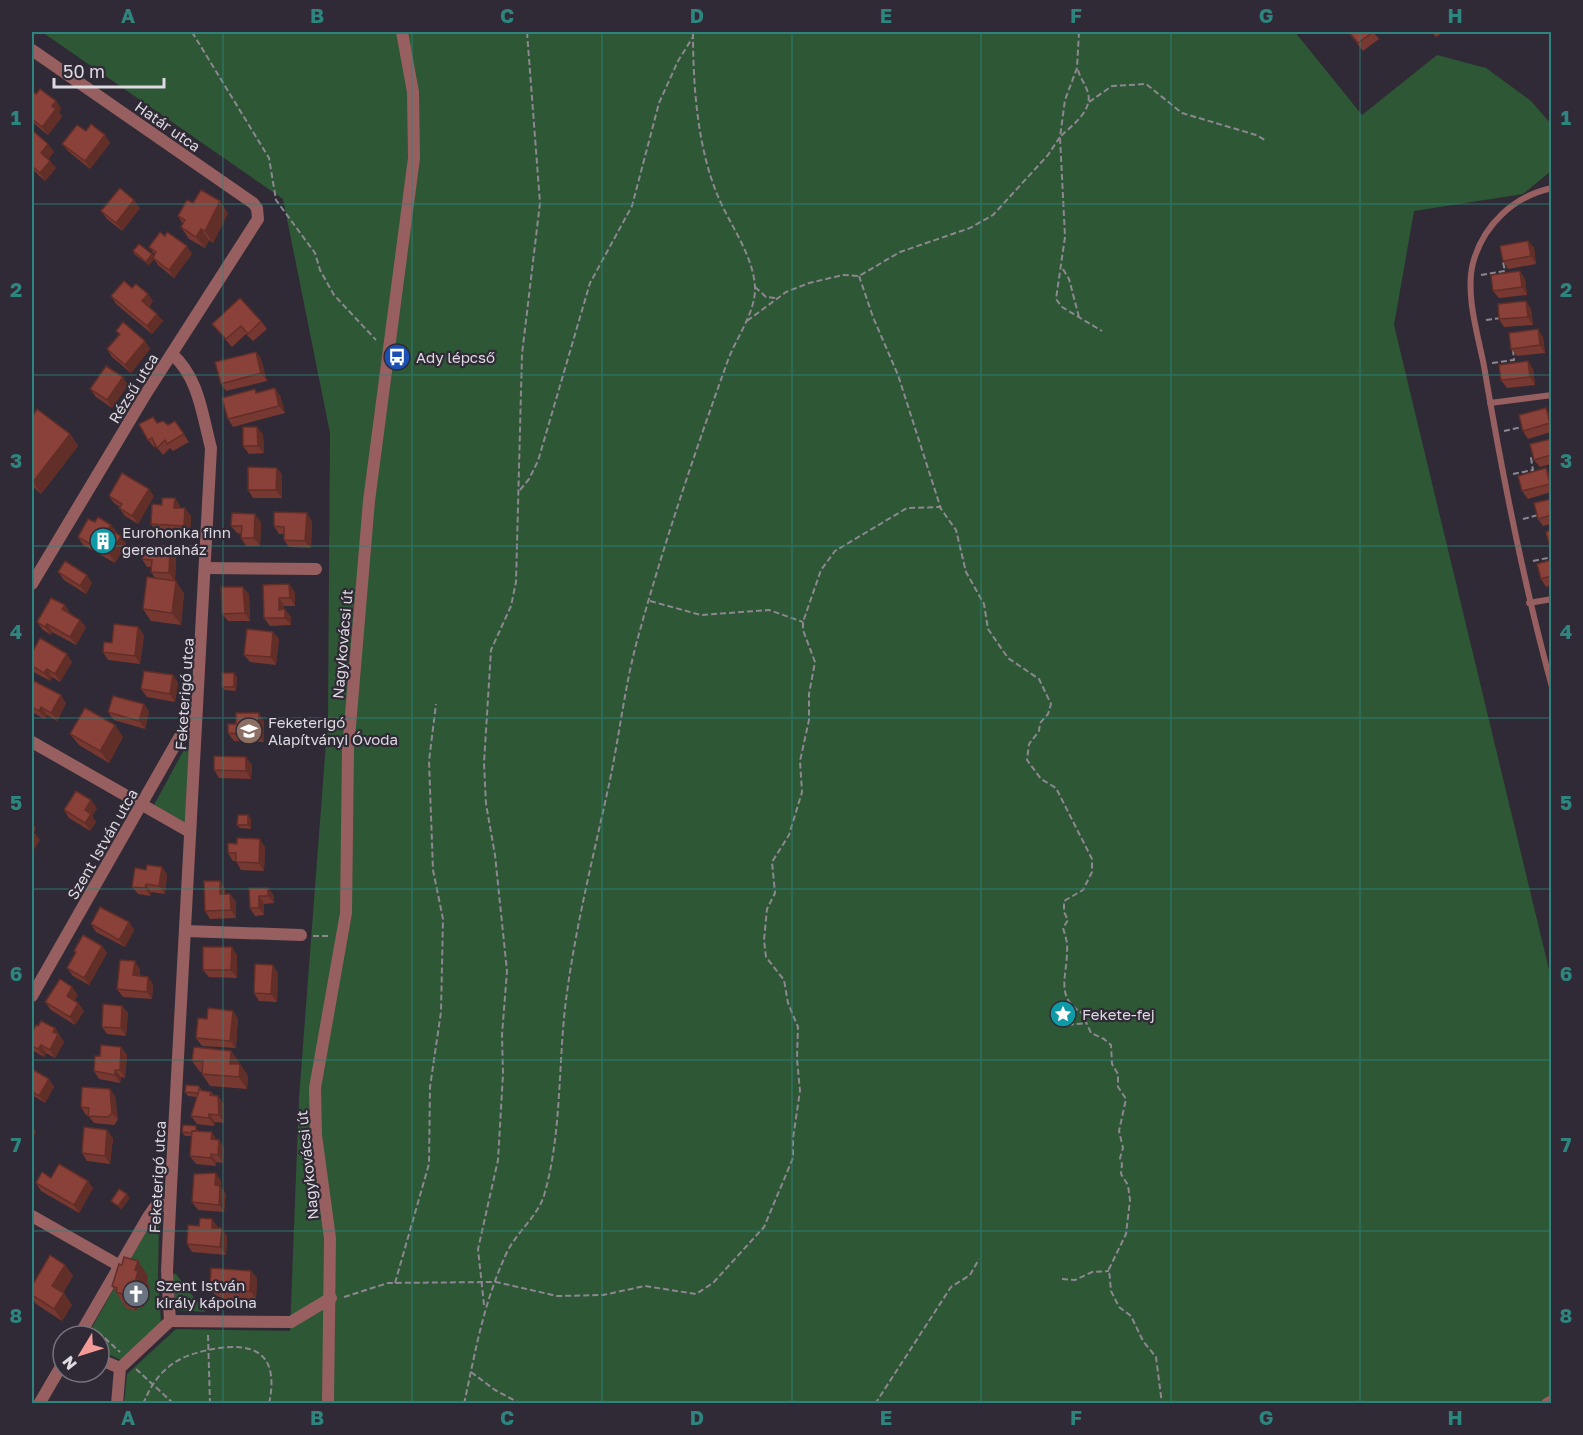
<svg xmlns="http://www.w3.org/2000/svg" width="1583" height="1435" viewBox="0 0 1583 1435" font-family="'Golos Text',sans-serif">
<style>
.green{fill:#2d5735}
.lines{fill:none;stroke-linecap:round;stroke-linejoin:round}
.path{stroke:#8c8790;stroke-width:2;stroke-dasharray:6 3;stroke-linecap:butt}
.service{stroke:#975f60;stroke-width:6}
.minor{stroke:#975f60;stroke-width:12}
.tertiary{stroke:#975f60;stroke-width:12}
.wall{fill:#773831}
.shaded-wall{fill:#612e28}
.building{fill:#8a4139;stroke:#612e28;stroke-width:1.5}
.grid{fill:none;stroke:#2e857f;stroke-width:1.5;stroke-opacity:0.55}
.labels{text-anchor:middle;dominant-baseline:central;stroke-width:4.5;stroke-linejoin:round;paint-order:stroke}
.street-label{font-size:15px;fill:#dedae1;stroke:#2f2a35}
.poi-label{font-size:15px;fill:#dedae1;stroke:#2f2a35;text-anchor:start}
.neatline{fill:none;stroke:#2e857f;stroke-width:2}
.grid-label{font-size:20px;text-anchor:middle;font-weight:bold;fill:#2e857f}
</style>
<rect width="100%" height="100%" fill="#2f2a35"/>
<g class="green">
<polygon points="42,32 1295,32 1362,115 1437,55 1486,68 1531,101 1551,124 1551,171 1523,194 1414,211 1394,325 1551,978 1551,1399 1545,1404 124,1403 127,1374 176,1329 290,1331 299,1098 328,716 330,433 283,199"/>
<polygon points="186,746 190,749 185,822 154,805"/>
<polygon points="156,1222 159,1225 158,1275 161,1323 121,1360 99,1350 99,1336 87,1336 151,1223"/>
<polygon points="173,1274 176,1274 205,1312 176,1310"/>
</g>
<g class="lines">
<g class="path">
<polyline points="192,32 269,158 276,200 315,253 320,270 334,295 376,340"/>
<path d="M 1078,70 C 1080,78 1086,85 1088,93 C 1093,111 1071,126 1060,137 L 1065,237 L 1056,299 L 1062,307 L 1102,331"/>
<polyline points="1089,102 1112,86 1146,84 1182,113 1256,135 1265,140"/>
<polyline points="1063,269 1069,279 1079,317"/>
<polyline points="1481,275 1505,271 1503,262"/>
<path d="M 859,276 L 873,317 L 898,375 L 941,509 L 956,530 L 966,572 L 984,604 L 988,629 L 1008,658 L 1039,679 L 1051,704 L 1048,714 L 1040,723 L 1039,731 L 1029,744 L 1027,760 L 1041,779 L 1056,788 L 1092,859 L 1092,872 L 1083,890 L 1064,901 L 1064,912 L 1068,920 L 1063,928 C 1065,935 1068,943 1067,951 C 1067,977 1055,997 1082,1013 L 1091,1033 L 1104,1039 L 1111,1045 L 1112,1064 L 1118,1074 L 1118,1087 L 1126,1099 L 1119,1131 L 1123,1148 L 1120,1158 L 1122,1164 L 1121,1174 L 1128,1185 L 1130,1200 L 1126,1234 L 1109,1269 L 1111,1291 L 1119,1307 L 1131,1316 L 1143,1341 L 1156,1357 L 1162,1404"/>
<polyline points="755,287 766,297 775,298"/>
<polyline points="1486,320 1501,318"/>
<polyline points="747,321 786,292 809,283 843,275 859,276 900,252 970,228 993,215 1048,155 1060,137 1065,100 1077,68 1079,32"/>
<polyline points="1492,363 1514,360 1513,349"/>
<polyline points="1504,431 1522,427"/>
<polyline points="1513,474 1533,470 1531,458 1535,458"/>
<polyline points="520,490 529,479 538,461 590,283 632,206 659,103 678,61 693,37"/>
<polyline points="1523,519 1538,515"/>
<polyline points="1552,547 1552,556"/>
<polyline points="1533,561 1552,557"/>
<polyline points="650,601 701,615 769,610 803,622"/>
<polyline points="313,936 328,936"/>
<polyline points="1060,1011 1060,1019 1067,1025 1087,1023"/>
<polyline points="1062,1279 1075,1280 1092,1272 1109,1271"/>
<polyline points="395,1283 429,1164 430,1087 441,1012 443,919 433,870 429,761 436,704"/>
<polyline points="344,1297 388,1283 496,1282 557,1296 603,1295 645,1286 696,1294 713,1283 764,1227 793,1158 793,1138 800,1091 797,1059 798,1027 788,1003 784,980 766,957 764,940 767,909 775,893 772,862 789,835 802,792 800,761 809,720 809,694 815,662 803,630 803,622 821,570 835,551 907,508 940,507"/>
<polyline points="484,1305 478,1249 498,1160 503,1074 502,1035 507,971 495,855 486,804 484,763 491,650 511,606 516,582 522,354 540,203 527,32"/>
<polyline points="98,1332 120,1352"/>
<polyline points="208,1335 210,1404"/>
<polyline points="136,1369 174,1404"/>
<polyline points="471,1372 495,1390 521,1404"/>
<path d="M 143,1404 C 149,1390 155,1379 166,1369 C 179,1357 197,1352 213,1349 C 258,1341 279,1356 269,1404"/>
<path d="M 464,1404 C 476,1349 483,1304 507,1252 C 518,1230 539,1216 545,1192 C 562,1131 558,1063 566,1000 C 575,929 593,858 608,789 C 619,740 624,689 637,641 C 663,546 695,452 728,360 C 736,338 756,312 755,287 C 753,254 729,224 717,194 C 697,145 693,84 693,32"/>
<polyline points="875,1404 951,1287 970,1275 979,1259"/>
</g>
<g class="service">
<path d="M 1552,188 C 1514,196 1483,225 1473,263 C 1465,294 1478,335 1484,366 C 1502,474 1523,581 1552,687"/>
<polyline points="1490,403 1552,395"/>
<polyline points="1529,603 1552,599"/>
</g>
<g class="minor">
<polyline points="32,50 253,203 257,208 258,219 147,392 32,584"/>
<polyline points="206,568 316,569"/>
<polyline points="32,742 190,832"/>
<polyline points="186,931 301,935"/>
<polyline points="32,996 195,710"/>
<polyline points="32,1216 120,1266"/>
<polyline points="170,1321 291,1322 331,1298"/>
<polyline points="79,1336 148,1217 155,1207 170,1204"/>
<polyline points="99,1359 120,1368"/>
<polyline points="39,1404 63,1363"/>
<path d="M 117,1404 L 120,1368 L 170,1321 L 167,1271 L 171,1187 L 211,448 C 202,414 199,378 172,354"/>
<polyline points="1547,1404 1552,1401"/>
</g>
<polyline class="tertiary" points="328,1404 330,1238 316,1135 315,1088 346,913 348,750 369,501 414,158 413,92 402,32"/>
</g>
<g class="wall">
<polygon points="1348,32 1373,32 1379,39 1363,51"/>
<polygon points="1432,32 1443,32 1436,37"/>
<polygon points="32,91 36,94 56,101 61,109 59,112 62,117 48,135 32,122"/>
<polygon points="32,130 48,144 54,152 48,159 56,168 45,181 32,169"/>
<polygon points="86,131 105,135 110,143 90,169 68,151 62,144"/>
<polygon points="193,203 228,213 213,243 209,240 205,248 189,239 181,227 183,224 178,216"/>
<polygon points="140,208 122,231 107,219 101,211"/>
<polygon points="1528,241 1534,248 1536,264 1508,269 1503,261"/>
<polygon points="149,247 192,254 174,278 158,265 154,259 149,265 135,255 133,251 152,254 153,256 155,255"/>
<polygon points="1520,271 1525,279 1527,295 1499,298 1493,291"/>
<polygon points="132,288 153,301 149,307 163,321 152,334 116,304 111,296"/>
<polygon points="1526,301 1531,309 1533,325 1504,327 1499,319"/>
<polygon points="261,321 267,329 253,341 246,334 232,347 218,331 212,324"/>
<polygon points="116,331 145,341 150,349 131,373 112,357 107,349 119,334"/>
<polygon points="1543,337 1545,353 1517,356 1511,349"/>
<polygon points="256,352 261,359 267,381 226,391 221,384"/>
<polygon points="1528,361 1533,369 1535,385 1507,388 1501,380"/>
<polygon points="128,385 112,408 96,397 90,389"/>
<polygon points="275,388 280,396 285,413 233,427 228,419 255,389 257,393"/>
<polygon points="1551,416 1551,432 1528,439 1523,431"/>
<polygon points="32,417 70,434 78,446 41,494 32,486"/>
<polygon points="175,421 189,442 173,451 170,448 163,455 156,446 154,447 148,440 157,423 168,425"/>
<polygon points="263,434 264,453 249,454 243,446"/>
<polygon points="1551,439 1551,464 1540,467 1534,460"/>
<polygon points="277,468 282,475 282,498 253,498 248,490"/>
<polygon points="1551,476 1551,492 1528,499 1522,491"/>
<polygon points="109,496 154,496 138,524 125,516 119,508 120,507 114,503"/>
<polygon points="175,498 180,506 180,508 191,516 190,534 157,532 151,524 162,505"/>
<polygon points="1551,499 1551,524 1543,526 1538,519"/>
<polygon points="312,521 311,548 289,547 284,540 284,534 279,534 274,526"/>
<polygon points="95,522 117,532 116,534 121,536 126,544 115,563 83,545 78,537"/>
<polygon points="261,522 260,546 246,546 241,538 241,534 237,533 231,526"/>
<polygon points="176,556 175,581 170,580 184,593 181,625 151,621 143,609 156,579 151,572 152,567 147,567 142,559"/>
<polygon points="1551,560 1551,585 1546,587 1541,579"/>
<polygon points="58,572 92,583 86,594 64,580"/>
<polygon points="263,585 295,592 295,606 284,606 284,609 291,617 291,625 270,626 264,618"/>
<polygon points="249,594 250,621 228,621 222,614"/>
<polygon points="65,605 70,613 86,627 76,645 52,632 51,635 43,630 37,622"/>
<polygon points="138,627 144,635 140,664 108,660 103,652 112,643"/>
<polygon points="273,632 279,639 276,665 250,662 244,655"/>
<polygon points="32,653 72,662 60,682 52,677 50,681 32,671"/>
<polygon points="173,675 178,683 175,702 147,697 141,689"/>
<polygon points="237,677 236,691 225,690 222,687"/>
<polygon points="32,681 66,703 57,721 47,715 45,719 32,712"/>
<polygon points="144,704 149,712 145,729 114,720 108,712"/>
<polygon points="264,721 264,742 234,741 228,733 236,724"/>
<polygon points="70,734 123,737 109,763 79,745"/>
<polygon points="252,765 251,779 219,778 214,770"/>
<polygon points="97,808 92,816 96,822 90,831 69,818 64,810"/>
<polygon points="251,819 251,829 240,828 237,825"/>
<polygon points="265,847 264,871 241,870 236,861 233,861 228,853"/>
<polygon points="162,867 167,875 165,894 151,892 150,896 138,894 132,887 146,870"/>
<polygon points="220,881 225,889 225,894 230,894 236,902 236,918 210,919 205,911"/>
<polygon points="249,888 268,888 274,896 274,903 264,904 264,915 255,916 250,908"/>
<polygon points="129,922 134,930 125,947 96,932 91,924"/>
<polygon points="102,946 107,953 89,985 73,976 67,968 75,953 74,951"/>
<polygon points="237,955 237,978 209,977 203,970"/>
<polygon points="273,965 278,973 277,1002 259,1001 254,993"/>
<polygon points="140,969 140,976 153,984 152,999 123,997 117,989"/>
<polygon points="78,995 74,1001 78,1003 84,1011 75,1025 51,1010 45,1002"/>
<polygon points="122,1006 128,1013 126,1036 107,1034 102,1027"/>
<polygon points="238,1018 236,1048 202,1046 196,1038 207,1019"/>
<polygon points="38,1026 55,1028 60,1036 60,1037 64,1042 55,1058 46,1053 44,1057 32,1050 32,1046"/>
<polygon points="121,1047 127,1055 125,1078 121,1077 120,1083 99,1079 94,1071 100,1056"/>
<polygon points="231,1051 239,1062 239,1064 240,1064 248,1076 247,1089 210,1086 202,1074 202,1072 200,1072 192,1061"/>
<polygon points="32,1069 49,1079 54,1087 45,1103 32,1095"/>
<polygon points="199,1086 202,1091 211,1092 214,1096 224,1104 224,1123 215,1122 214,1126 197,1124 191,1116 197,1097 188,1096 185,1092"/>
<polygon points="115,1096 118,1120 114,1125 94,1123 88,1115 86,1115 81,1107"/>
<polygon points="199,1130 199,1131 219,1140 224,1148 223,1163 216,1162 216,1166 196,1164 190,1156 192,1136 185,1136 182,1132"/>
<polygon points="113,1138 110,1164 87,1161 82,1153"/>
<polygon points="51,1178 93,1188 79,1213 41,1191 36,1183"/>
<polygon points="221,1181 221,1187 226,1194 224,1212 198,1210 192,1202"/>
<polygon points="218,1227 227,1236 226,1255 192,1252 187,1244"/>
<polygon points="65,1265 73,1276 63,1293 72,1305 62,1321 36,1304 32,1298 32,1286"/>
<polygon points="251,1271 257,1278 256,1299 222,1299 220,1297 216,1296 210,1288"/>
<polygon points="148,1276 147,1282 149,1286 143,1308 138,1306 136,1311 126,1308 112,1286"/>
</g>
<g class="shaded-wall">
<polygon points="56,101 61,109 59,112 62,117 48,135 42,127 52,106"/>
<polygon points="105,135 110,143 90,169 85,161"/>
<polygon points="48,144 54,152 47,161 41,153"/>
<polygon points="50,161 56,168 45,181 40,173"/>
<polygon points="134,200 140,208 122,231 116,223"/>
<polygon points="220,201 228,213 213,243 205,231"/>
<polygon points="201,229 209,240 205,248 196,237"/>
<polygon points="1528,241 1534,248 1536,264 1531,256"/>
<polygon points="187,246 192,254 174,278 169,270"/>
<polygon points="152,254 155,258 149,265 146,262"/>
<polygon points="1520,271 1525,279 1527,295 1522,287"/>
<polygon points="148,294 153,301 147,308 142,301"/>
<polygon points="1526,301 1531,309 1533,325 1528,317"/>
<polygon points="157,314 163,321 152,334 147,326"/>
<polygon points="1538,329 1543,337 1545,353 1540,345"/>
<polygon points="145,341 150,349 131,373 125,365"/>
<polygon points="256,352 261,359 267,381 261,373"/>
<polygon points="1528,361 1533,369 1535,385 1530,377"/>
<polygon points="123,377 128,385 112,408 107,400"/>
<polygon points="275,388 280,396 285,413 279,406"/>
<polygon points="1546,408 1551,416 1551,425 1550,423"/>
<polygon points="257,427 263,434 264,453 258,446"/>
<polygon points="70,434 78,446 41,494 33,482"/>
<polygon points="277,468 282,475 282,498 276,490"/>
<polygon points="1546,468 1551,476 1551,486 1550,484"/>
<polygon points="149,489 154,496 138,524 132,516"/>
<polygon points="175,498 180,506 180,515 174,508"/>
<polygon points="185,508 191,516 190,534 184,526"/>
<polygon points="307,513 312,521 311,548 305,541"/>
<polygon points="255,514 261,522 260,546 254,538"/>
<polygon points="111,525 117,532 114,537 108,529"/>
<polygon points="121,536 126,544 115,563 110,555"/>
<polygon points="170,549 176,556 175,581 169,573"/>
<polygon points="87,575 92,583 86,594 80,586"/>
<polygon points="176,581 184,593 181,625 172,613"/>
<polygon points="289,584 295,592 295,606 290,598"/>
<polygon points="243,587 249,594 250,621 245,613"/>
<polygon points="279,598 284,606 284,617 279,610"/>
<polygon points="65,605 70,613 62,609"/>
<polygon points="285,609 291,617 291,625 285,618"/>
<polygon points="80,620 86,627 76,645 70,637"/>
<polygon points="47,624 52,632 51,635 45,627"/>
<polygon points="138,627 144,635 140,664 135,656"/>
<polygon points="273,632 279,639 276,665 271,657"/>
<polygon points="67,654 72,662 60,682 55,674"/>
<polygon points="47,669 52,677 50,681 44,673"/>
<polygon points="234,673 237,677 236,691 234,687"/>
<polygon points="173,675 178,683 175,702 170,694"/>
<polygon points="61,695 66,703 57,721 51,713"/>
<polygon points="144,704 149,712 145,729 139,721"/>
<polygon points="41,707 47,715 45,719 39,711"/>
<polygon points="259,713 264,721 264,742 258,735"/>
<polygon points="115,725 123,737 109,763 100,751"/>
<polygon points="246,757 252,765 251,779 246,771"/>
<polygon points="91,800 97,808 92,816 96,822 90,831 85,823 85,810"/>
<polygon points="248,815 251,819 251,829 248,825"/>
<polygon points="32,822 36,829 32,836"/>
<polygon points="35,833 40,840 32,853 32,837"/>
<polygon points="260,839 265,847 264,871 259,863"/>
<polygon points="162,867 167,875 165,894 159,886"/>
<polygon points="220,881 225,889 225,902 220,894"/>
<polygon points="146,884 151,892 150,896 145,888"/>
<polygon points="268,888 274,896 274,903 268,896"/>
<polygon points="230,894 236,902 236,918 231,910"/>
<polygon points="259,896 264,904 264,915 259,908"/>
<polygon points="129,922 134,930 125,947 119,940"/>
<polygon points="102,946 107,953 89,985 84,978"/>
<polygon points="232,947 237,955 237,978 231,970"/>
<polygon points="135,961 140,969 139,983 133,975"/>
<polygon points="273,965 278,973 277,1002 271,994"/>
<polygon points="148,977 153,984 152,999 147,992"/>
<polygon points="72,987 78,995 72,1004 67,996"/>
<polygon points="78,1003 84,1011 75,1025 70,1017"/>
<polygon points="122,1006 128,1013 126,1036 121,1028"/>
<polygon points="233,1011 238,1018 236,1048 230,1041"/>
<polygon points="55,1028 64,1042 55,1058 50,1050 53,1032"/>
<polygon points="41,1045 46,1053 44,1057 38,1049"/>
<polygon points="121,1047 127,1055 125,1078 120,1070"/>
<polygon points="231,1051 239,1062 238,1075 230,1064"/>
<polygon points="240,1064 248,1076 247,1089 239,1077"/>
<polygon points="115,1070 121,1077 120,1083 115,1075"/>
<polygon points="49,1079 54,1087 45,1103 39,1096"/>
<polygon points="110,1089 115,1096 118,1120 112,1113"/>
<polygon points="218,1096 224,1104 224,1123 219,1115"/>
<polygon points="209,1114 215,1122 214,1126 209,1118"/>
<polygon points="32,1126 36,1132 32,1140"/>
<polygon points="107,1130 113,1138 110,1164 105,1156"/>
<polygon points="212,1132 217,1140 211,1139"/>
<polygon points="219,1140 224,1148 223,1163 218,1155"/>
<polygon points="211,1154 216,1162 216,1166 211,1158"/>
<polygon points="216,1173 221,1181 221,1187 226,1194 224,1212 219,1205 215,1185"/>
<polygon points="88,1181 93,1188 79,1213 74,1205"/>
<polygon points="127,1194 130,1198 121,1210 118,1206"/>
<polygon points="212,1219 218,1227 217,1235 212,1228"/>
<polygon points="222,1228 227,1236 226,1255 220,1247"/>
<polygon points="138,1261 148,1276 147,1282 149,1286 143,1308 132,1293 135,1270"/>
<polygon points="65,1265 73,1276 60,1297 52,1286"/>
<polygon points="251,1271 257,1278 256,1299 250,1291"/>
<polygon points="127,1291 138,1306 136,1311 126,1295"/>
<polygon points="64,1293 72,1305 62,1321 54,1309"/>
</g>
<g class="building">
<polygon points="1349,32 1373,32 1358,43"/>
<polygon points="40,89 56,101 52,106 56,109 42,127 32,119 32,91 36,94"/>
<polygon points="91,124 105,135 85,161 62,144 77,125 86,131"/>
<polygon points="32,130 48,144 41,153 50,161 40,173 32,166"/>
<polygon points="120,188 134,200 116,223 101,211"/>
<polygon points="201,190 220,201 205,231 201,229 196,237 181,227 185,220 178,216 187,200 193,203"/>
<polygon points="160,232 165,236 167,232 187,246 169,270 153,258 156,252 149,247"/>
<polygon points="1528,241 1531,256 1503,261 1500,246"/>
<polygon points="139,244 152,254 146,262 133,251"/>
<polygon points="1520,271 1522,287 1493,291 1491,275"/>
<polygon points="124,281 132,288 136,284 148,294 142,301 157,314 147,326 111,296"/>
<polygon points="240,298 261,321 248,334 241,326 226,339 212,324"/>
<polygon points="1526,301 1528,317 1499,319 1498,304"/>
<polygon points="123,322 145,341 125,365 107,349 120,334 116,331"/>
<polygon points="1538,329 1540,345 1511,349 1509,333"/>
<polygon points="256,352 261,373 221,384 215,362"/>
<polygon points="1528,361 1530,377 1501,380 1499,365"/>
<polygon points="106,366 123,377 107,400 90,389"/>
<polygon points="275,388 279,406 228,419 222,398 255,389 256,393"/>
<polygon points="1546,408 1550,423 1523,431 1519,415"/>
<polygon points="37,409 70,434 33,482 32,481 32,417"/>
<polygon points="153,417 157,423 163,421 168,425 175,421 184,434 167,444 165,440 157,448 152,438 148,440 139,424"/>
<polygon points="243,427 257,427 258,446 243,446"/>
<polygon points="1551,439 1551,455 1534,460 1530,444"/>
<polygon points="248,467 277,468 276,490 248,490"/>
<polygon points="1546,468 1550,484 1522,491 1518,476"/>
<polygon points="122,473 149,489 132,516 119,508 122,504 109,496"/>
<polygon points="162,498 175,498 174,508 185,508 184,526 151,524 152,504 162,505"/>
<polygon points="1551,499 1551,515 1538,519 1534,503"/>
<polygon points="274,512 307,513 305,541 284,540 284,527 274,526"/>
<polygon points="232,513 255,514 254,538 241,538 242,526 231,526"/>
<polygon points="98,517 111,525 108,529 121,536 110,555 78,537 88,519 95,522"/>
<polygon points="1551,530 1551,547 1550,547 1546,532"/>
<polygon points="142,547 170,549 169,573 151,572 152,560 142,559"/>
<polygon points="1551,560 1551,576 1541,579 1537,564"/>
<polygon points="65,561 87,575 80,586 58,572"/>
<polygon points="147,577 176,581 172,613 143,609"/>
<polygon points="289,584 290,598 279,598 279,610 285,609 285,618 264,618 263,585"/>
<polygon points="221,587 243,587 245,613 222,614"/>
<polygon points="51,598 65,605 62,609 80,620 70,637 47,624 45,627 37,622"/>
<polygon points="114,624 138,627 135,656 103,652 104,642 112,643"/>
<polygon points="247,629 273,632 271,657 244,655"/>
<polygon points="40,638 67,654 55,674 47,669 44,673 32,666 32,653"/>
<polygon points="144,671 173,675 170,694 141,689"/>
<rect x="222" y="673" width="12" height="14"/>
<polygon points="32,680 61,695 51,713 41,707 39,711 32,707"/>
<polygon points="113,696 144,704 139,721 108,712"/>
<polygon points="85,708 115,725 100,751 70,734"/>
<polygon points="236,713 259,713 258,735 228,733 228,724 236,724"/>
<polygon points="214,756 246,757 246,771 214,770"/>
<polygon points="76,791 91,800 85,810 91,814 85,823 64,810"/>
<polygon points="238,815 248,815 248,825 237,825"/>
<polygon points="237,838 260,839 259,863 236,862 236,853 228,853 228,843 237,844"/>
<polygon points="147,865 162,867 159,886 146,884 145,888 132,887 135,868 146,870"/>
<polygon points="204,881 220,881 220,894 230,894 231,910 205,911"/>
<polygon points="249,888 268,888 268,896 259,896 259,908 250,908"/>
<polygon points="100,907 129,922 119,940 91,924"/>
<polygon points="83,935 102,946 84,978 67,968 76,952 74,951"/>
<polygon points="203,947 232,947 231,970 203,970"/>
<polygon points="120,960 135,961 133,975 148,977 147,992 117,989"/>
<polygon points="255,964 273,965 271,994 254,993"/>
<polygon points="60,979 72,987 67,996 78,1003 70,1017 45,1002"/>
<polygon points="103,1004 122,1006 121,1028 102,1027"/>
<polygon points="208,1008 233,1011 230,1041 196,1038 198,1018 207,1019"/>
<polygon points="41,1021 55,1028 53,1032 58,1034 50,1050 41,1045 38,1049 32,1046 32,1033 36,1025 38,1026"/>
<polygon points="101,1045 121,1047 120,1070 115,1070 115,1075 94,1071 95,1056 100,1056"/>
<polygon points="194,1047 231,1051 230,1064 240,1064 239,1077 202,1074 203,1061 192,1061"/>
<polygon points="32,1069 49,1079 39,1096 32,1091"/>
<polygon points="186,1085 199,1086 199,1093 185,1092"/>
<polygon points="82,1087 110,1089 112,1113 108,1117 88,1116 89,1108 81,1107"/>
<polygon points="199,1090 211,1092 210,1095 218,1096 219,1115 209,1114 209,1118 191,1116"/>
<polygon points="183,1125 196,1126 196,1131 192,1131 192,1133 182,1132"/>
<polygon points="84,1127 107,1130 105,1156 82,1153"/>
<polygon points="192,1131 212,1132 211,1139 219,1140 218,1155 211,1154 211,1158 190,1156"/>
<polygon points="59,1164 88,1181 74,1205 36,1183 42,1172 51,1178"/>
<polygon points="216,1173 215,1185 220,1186 219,1205 192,1202 194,1174"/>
<polygon points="119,1189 127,1194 118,1206 111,1201"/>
<polygon points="200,1218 212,1219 212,1228 222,1228 220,1247 187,1244 188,1225 199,1226"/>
<polygon points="50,1255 65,1265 52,1286 64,1293 54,1309 32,1295 32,1286"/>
<polygon points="124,1257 138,1261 135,1270 138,1271 132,1293 127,1291 126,1295 116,1292 117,1288 112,1286 119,1264 122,1265"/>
<polygon points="211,1268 251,1271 250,1291 217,1292 217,1289 210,1288"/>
</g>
<path class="grid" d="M 223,32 L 223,1404M 412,32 L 412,1404M 602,32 L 602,1404M 792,32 L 792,1404M 981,32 L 981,1404M 1171,32 L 1171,1404M 1360,32 L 1360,1404M 32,204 L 1552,204M 32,375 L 1552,375M 32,546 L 1552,546M 32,718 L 1552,718M 32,889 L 1552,889M 32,1060 L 1552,1060M 32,1231 L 1552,1231"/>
<defs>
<symbol id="bus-disc" viewBox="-11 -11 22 22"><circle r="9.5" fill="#1a4fb4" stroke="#2f2a35"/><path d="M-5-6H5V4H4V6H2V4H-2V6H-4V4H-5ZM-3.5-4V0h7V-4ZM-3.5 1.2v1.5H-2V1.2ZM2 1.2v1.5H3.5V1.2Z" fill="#fff"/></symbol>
<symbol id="building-disc" viewBox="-11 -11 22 22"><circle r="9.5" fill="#0f9aa8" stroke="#2f2a35"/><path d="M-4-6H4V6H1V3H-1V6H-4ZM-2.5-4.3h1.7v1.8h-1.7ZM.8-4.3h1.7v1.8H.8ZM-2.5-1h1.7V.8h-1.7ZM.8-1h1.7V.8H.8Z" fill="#fff"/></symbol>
<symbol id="school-disc" viewBox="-11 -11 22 22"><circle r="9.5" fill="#8d6e63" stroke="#2f2a35"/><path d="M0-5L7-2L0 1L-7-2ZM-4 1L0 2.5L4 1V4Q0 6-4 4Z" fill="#fff"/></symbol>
<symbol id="sight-disc" viewBox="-11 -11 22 22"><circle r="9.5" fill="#0f9aa8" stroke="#2f2a35"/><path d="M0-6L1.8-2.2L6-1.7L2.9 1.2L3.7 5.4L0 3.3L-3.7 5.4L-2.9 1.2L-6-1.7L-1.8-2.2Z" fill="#fff"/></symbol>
<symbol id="church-disc" viewBox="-11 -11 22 22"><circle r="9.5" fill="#6b7280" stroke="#2f2a35"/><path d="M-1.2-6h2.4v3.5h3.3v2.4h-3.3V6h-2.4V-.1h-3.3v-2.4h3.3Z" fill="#fff"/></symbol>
</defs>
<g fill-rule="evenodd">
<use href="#bus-disc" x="382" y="342" width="30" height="30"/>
<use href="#building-disc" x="88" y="526" width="30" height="30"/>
<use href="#school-disc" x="234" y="716" width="30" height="30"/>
<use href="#sight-disc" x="1048" y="999" width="30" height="30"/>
<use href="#church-disc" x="121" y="1279" width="30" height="30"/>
</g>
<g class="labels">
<g class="street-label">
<text transform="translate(168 126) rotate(35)">Határ utca</text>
<text transform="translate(133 388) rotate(-58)">Rézsű utca</text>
<text transform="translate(342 644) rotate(-85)">Nagykovácsi út</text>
<text transform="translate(184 694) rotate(-86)">Feketerigó utca</text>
<text transform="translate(102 844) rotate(-60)">Szent István utca</text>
<text transform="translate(307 1165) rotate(-96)">Nagykovácsi út</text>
<text transform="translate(157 1177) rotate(-87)">Feketerigó utca</text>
</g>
<g class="poi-label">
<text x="416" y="357">Ady lépcső</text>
<text x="122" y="532">Eurohonka finn<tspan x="122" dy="17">gerendaház</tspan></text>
<text x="268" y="722">Feketerigó<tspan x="268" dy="17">Alapítványi Óvoda</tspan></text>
<text x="1082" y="1014">Fekete-fej</text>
<text x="156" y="1285">Szent István<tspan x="156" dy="17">király kápolna</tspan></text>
</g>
</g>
<rect width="1583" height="1435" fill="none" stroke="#2f2a35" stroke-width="66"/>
<g transform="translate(81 1354) rotate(232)"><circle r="28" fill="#2f2a35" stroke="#75707a" stroke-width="1.5"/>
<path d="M0-4.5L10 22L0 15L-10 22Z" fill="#f59b97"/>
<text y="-9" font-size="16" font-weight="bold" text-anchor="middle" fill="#dedae1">N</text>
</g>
<path d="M54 78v9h110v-9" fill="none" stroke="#dedae1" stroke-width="3"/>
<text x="63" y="78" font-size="18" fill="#dedae1" stroke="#2f2a35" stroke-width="4.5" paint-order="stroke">50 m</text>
<rect x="33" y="33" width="1517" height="1369" class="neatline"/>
<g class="grid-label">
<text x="128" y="23">A</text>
<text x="317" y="23">B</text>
<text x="507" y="23">C</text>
<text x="697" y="23">D</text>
<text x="886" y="23">E</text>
<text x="1076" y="23">F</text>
<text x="1266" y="23">G</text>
<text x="1455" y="23">H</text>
<text x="16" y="125">1</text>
<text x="1566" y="125">1</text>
<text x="16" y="297">2</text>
<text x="1566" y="297">2</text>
<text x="16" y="468">3</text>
<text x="1566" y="468">3</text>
<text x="16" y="639">4</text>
<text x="1566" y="639">4</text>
<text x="16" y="810">5</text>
<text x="1566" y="810">5</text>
<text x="16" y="981">6</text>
<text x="1566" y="981">6</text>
<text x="16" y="1152">7</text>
<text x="1566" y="1152">7</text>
<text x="16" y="1323">8</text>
<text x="1566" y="1323">8</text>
<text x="128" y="1425">A</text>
<text x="317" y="1425">B</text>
<text x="507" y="1425">C</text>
<text x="697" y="1425">D</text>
<text x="886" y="1425">E</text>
<text x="1076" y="1425">F</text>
<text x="1266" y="1425">G</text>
<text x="1455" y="1425">H</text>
</g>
</svg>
